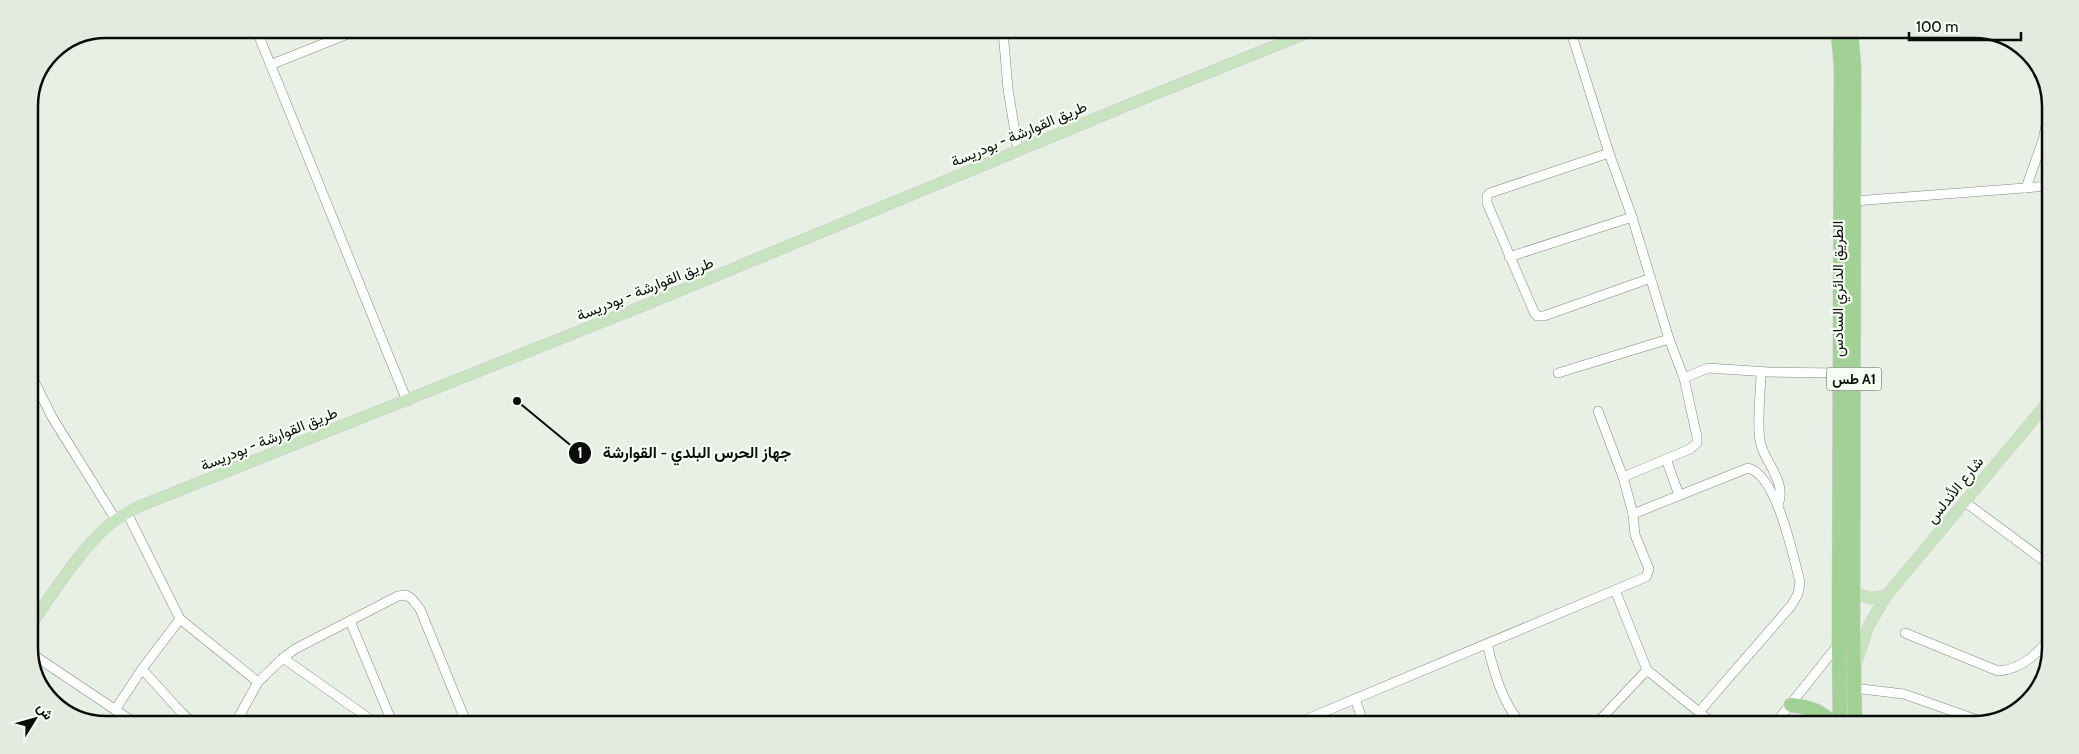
<svg xmlns="http://www.w3.org/2000/svg" width="2079" height="754" viewBox="0 0 2079 754" font-family="Cabin,Vazirmatn,sans-serif">
<style>
.lines{fill:none;stroke-linecap:round;stroke-linejoin:round}
.minor-casing{stroke:#838981;stroke-width:10}
.major-casing{stroke:#cecece;stroke-width:12}
.highway-casing{stroke:#cecece;stroke-width:15}
.minor{stroke:#fff;stroke-width:9}
.major{stroke:#c7e3bf;stroke-width:11}
.highway{stroke:#a1d194;stroke-width:14}
.labels{text-anchor:middle;dominant-baseline:central;stroke-width:4.5;stroke-linejoin:round;paint-order:stroke}
.shield{fill:#f6fdf3;stroke:#51544f;stroke-width:1}
.shield-label{font-size:14px;font-weight:bold;fill:#0a0c09}
.street-label{font-size:15px;fill:#0a0c09;stroke:#f6fdf3}
.rim{fill:none;stroke:#0a0c09;stroke-width:2.5}
.leader{fill:none;stroke:#0a0c09;stroke-width:2}
.callout-dot{fill:#0a0c09;stroke:#f6fdf3;stroke-width:2}
.mark-label{font-size:15px;text-anchor:middle;font-weight:bold;fill:#fff}
.callout-label{font-size:16px;text-anchor:middle;font-weight:bold;fill:#0a0c09;stroke:#f6fdf3;stroke-width:4.5;stroke-linejoin:round;paint-order:stroke}
</style>
<rect width="100%" height="100%" fill="#e8f0e6"/>
<g class="lines">
<defs>
<g id="minor">
<polyline points="256,29 407,401"/>
<polyline points="1003,31 1008,89 1018,151"/>
<polyline points="1571,32 1609,153 1632,217 1669,339 1684,378 1697,437 1697,443 1690,449 1623,477"/>
<polyline points="270,65 360,29"/>
<polyline points="1609,153 1490,193 1487,196 1487,203 1534,312 1537,316 1544,316 1651,278"/>
<polyline points="2026,188 2043,140 2050,106"/>
<polyline points="1854,201 2049,186"/>
<polyline points="1509,257 1632,217"/>
<polyline points="29,371 52,417 116,520"/>
<path d="M 1761,371 C 1761,390 1756,428 1761,445 C 1767,465 1787,483 1778,505"/>
<polyline points="1558,373 1669,339"/>
<polyline points="1684,378 1708,368 1768,372 1840,373"/>
<polyline points="1666,459 1679,495"/>
<polyline points="1965,502 2047,563"/>
<polyline points="127,513 180,619 258,682 236,722"/>
<path d="M 1633,514 L 1748,468 C 1777,475 1793,556 1800,582 L 1798,594 L 1791,606 L 1699,712"/>
<polyline points="1615,590 1647,670 1715,725"/>
<polyline points="350,621 392,722"/>
<path d="M 1905,633 L 1998,671 C 2017,670 2034,657 2046,643"/>
<path d="M 1487,644 C 1494,672 1502,702 1521,724"/>
<polyline points="29,652 132,721"/>
<polyline points="283,658 374,722"/>
<polyline points="142,669 181,712 192,722"/>
<polyline points="258,682 283,658 295,649 398,596 406,595 412,599 420,609 466,722"/>
<polyline points="1853,688 1904,694 1983,722"/>
<polyline points="1355,699 1364,724"/>
<polyline points="115,710 142,669 180,619"/>
<polyline points="240,715 250,722"/>
<polyline points="1295,724 1646,577 1649,569 1635,535 1633,514 1623,477 1598,411"/>
<polyline points="1596,724 1647,670"/>
<polyline points="1774,725 1838,645"/>
</g>
<g id="major">
<polyline points="1853,592 1870,598 1886,596"/>
<path d="M 29,627 C 52,595 80,549 110,524 C 119,517 130,511 140,506 L 655,301 L 1133,103 L 1312,31"/>
<polyline points="1856,664 1868,627 1886,596 2048,402"/>
</g>
<g id="highway">
<polyline points="1838,32 1841,67 1839,645 1840,725"/>
<polyline points="1851,32 1854,67 1853,629 1855,725"/>
<path d="M 1791,705 C 1809,707 1822,711 1834,725"/>
</g>
</defs>
<use href="#minor" class="minor-casing"/>
<use href="#major" class="major-casing"/>
<use href="#highway" class="highway-casing"/>
<use href="#minor" class="minor"/>
<use href="#major" class="major"/>
<use href="#highway" class="highway"/>
</g>
<g class="labels">
<rect class="shield" x="1826.5" y="367.5" width="55" height="23" rx="4"/>
<g class="shield-label">
<text x="1854" y="379">طس A1</text>
</g>
<g class="street-label">
<text transform="translate(1019 134) rotate(-23)">طريق القوارشة - بودريسة</text>
<text transform="translate(645 289) rotate(-22)">طريق القوارشة - بودريسة</text>
<text transform="translate(1838 289) rotate(-90)">الطريق الدائري السادس</text>
<text transform="translate(269 439) rotate(-22)">طريق القوارشة - بودريسة</text>
<text transform="translate(1955 490) rotate(-51)">شارع الأندلس</text>
</g>
</g>
<path d="M0 0H2079V754H0ZM106 38H1974A68 68 0 0 1 2042 106V648A68 68 0 0 1 1974 716H106A68 68 0 0 1 38 648V106A68 68 0 0 1 106 38Z" fill="#e3eae0" fill-rule="evenodd"/>
<path class="rim" d="M106 38H1974A68 68 0 0 1 2042 106V648A68 68 0 0 1 1974 716H106A68 68 0 0 1 38 648V106A68 68 0 0 1 106 38Z"/>
<path class="leader" d="M517 401L580 453"/>
<g class="callout-dot">
<circle cx="517" cy="401" r="5"/>
<circle cx="580" cy="453" r="12"/>
</g>
<g class="mark-label">
<text x="580" y="458">1</text>
</g>
<g class="callout-label">
<text x="697" y="458">جهاز الحرس البلدي - القوارشة</text>
</g>
<g transform="translate(35 719) rotate(53)" stroke="#f6fdf3" stroke-width="4" paint-order="stroke">
<path d="M0-4L9 19L0 12L-9 19Z" fill="#0a0c09"/>
<text y="-8" font-size="14" font-weight="bold" text-anchor="middle" fill="#0a0c09">ش</text>
</g>
<path d="M1909 32v8h112v-8" fill="none" stroke="#0a0c09" stroke-width="2.5"/>
<text x="1916" y="32" font-size="15" fill="#0a0c09" stroke="#f6fdf3" stroke-width="4" paint-order="stroke">100 m</text>
</svg>
